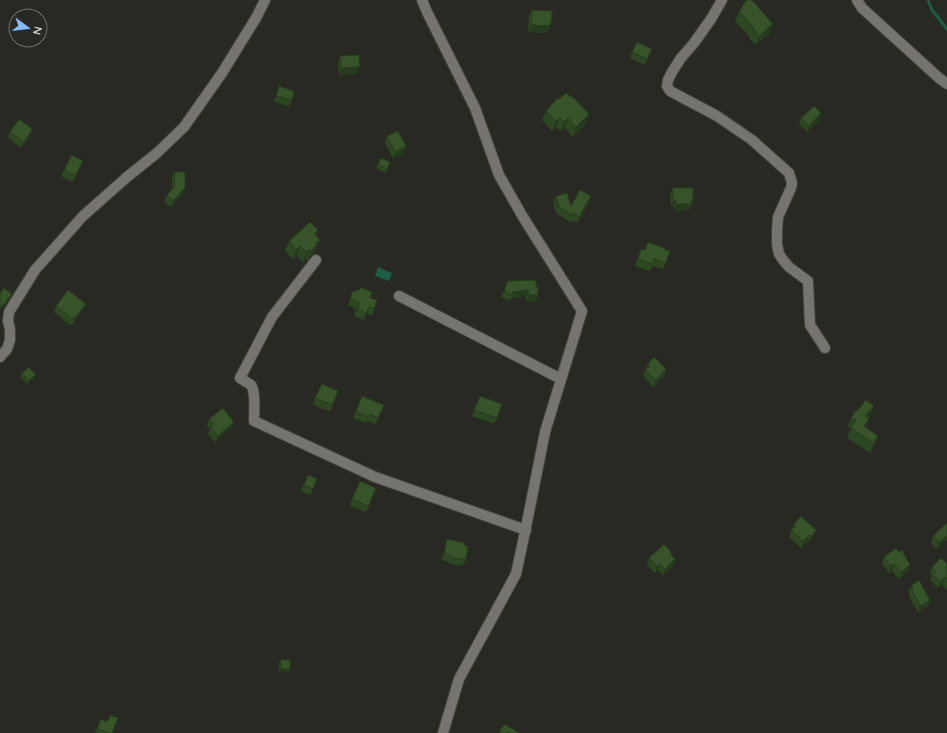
<svg xmlns="http://www.w3.org/2000/svg" width="947" height="733" viewBox="0 0 947 733" font-family="Quicksand,sans-serif">
<style>
.water{fill:#1d5c45}
.lines{fill:none;stroke-linecap:round;stroke-linejoin:round}
.stream{stroke:#1d5c45;stroke-width:3}
.minor-casing{stroke:#45453f;stroke-width:12}
.minor{stroke:#767471;stroke-width:10}
.wall{fill:#2e4723}
.shaded-wall{fill:#263a1d}
.building{fill:#365329;stroke:#263a1d}
</style>
<rect width="100%" height="100%" fill="#292923"/>
<polygon class="water" points="378,267 392,273 389,281 375,276"/>
<g class="lines">
<polyline class="stream" points="928,0 932,10 947,29"/>
<defs>
<g id="minor">
<polyline points="422,0 427,12 475,108 499,175 523,217 582,311 545,432 525,532 516,574 459,679 443,733"/>
<polyline points="722,0 711,19 694,43 681,58 672,72 668,80 667,86 670,91 717,116 752,140 789,173 792,183 791,188 778,217 777,230 777,244 779,254 783,260 789,267 808,281 810,325 825,348"/>
<polyline points="857,0 862,8 939,78 947,84"/>
<path d="M 316,260 L 272,317 L 240,378 C 243,380 248,383 251,385 C 256,392 254,413 254,421 L 375,477 L 526,530"/>
<polyline points="399,296 561,379"/>
<polyline points="0,357 7,349 10,340 10,329 8,321 9,312 35,270 83,216 127,177 157,153 184,127 222,73 256,18 265,0"/>
</g>
</defs>
<use href="#minor" class="minor-casing"/>
<use href="#minor" class="minor"/>
</g>
<g class="wall">
<polygon points="532,10 551,24 549,30 548,30 547,33 528,32 529,16"/>
<polygon points="739,12 769,34 756,45 749,38 750,37 735,21"/>
<polygon points="652,49 645,65 630,58 632,52"/>
<polygon points="340,56 357,74 339,75 338,62"/>
<polygon points="279,86 292,100 289,106 274,102"/>
<polygon points="546,111 586,124 573,137 565,128 561,131 556,127 552,131 542,120"/>
<polygon points="821,113 819,120 807,132 799,124 801,118"/>
<polygon points="31,129 32,130 30,136 21,148 8,138 10,132"/>
<polygon points="387,136 404,153 393,158 385,143"/>
<polygon points="83,161 80,168 73,182 61,176 64,170"/>
<polygon points="390,162 386,173 376,168 378,165"/>
<polygon points="174,172 183,194 171,207 164,201 167,195 172,189 172,178"/>
<polygon points="673,188 691,208 690,208 689,210 674,211 674,206 671,206 670,195"/>
<polygon points="556,196 571,206 591,196 589,203 577,223 573,220 572,223 557,214 553,203"/>
<polygon points="318,230 316,236 320,240 316,250 315,251 314,254 307,261 306,259 303,262 297,256 293,259 285,251 289,241"/>
<polygon points="641,249 645,250 664,249 670,251 663,269 652,266 650,271 635,266"/>
<polygon points="536,280 536,302 526,302 526,297 511,298 510,301 501,297 504,291"/>
<polygon points="353,291 377,300 372,316 366,313 364,320 354,316 356,310 353,309 354,307 348,305"/>
<polygon points="56,306 83,310 72,325 71,324 70,325 54,312"/>
<polygon points="648,364 666,369 664,376 653,387 643,376"/>
<polygon points="22,373 34,378 27,384 20,377"/>
<polygon points="480,396 502,404 494,424 472,416"/>
<polygon points="315,398 336,398 330,411 324,409 324,410 313,404"/>
<polygon points="356,411 381,411 376,424 367,421 366,423 353,418"/>
<polygon points="870,416 868,418 869,418 866,427 875,445 870,453 847,438 851,429 848,427 851,418"/>
<polygon points="209,419 234,422 231,428 215,442 208,434 210,429 207,426"/>
<polygon points="308,475 317,479 310,495 301,491"/>
<polygon points="376,488 366,512 365,511 365,512 350,506 352,499"/>
<polygon points="947,523 936,549 931,543 933,536"/>
<polygon points="794,524 814,536 808,543 807,541 801,548 789,537"/>
<polygon points="447,539 464,545 466,559 463,565 460,564 460,566 448,563 449,562 442,560 445,546"/>
<polygon points="672,553 671,555 673,566 663,575 658,570 655,573 647,565 649,558"/>
<polygon points="884,557 910,565 908,571 899,579 892,571 889,573 882,564"/>
<polygon points="947,564 947,589 946,590 942,584 938,588 930,580 932,575 930,573 932,567"/>
<polygon points="911,586 930,600 928,606 918,612 909,597 910,595 908,592"/>
<polygon points="281,660 290,669 289,672 279,672 279,663"/>
<polygon points="101,719 113,733 95,733"/>
</g>
<g class="shaded-wall">
<polygon points="551,24 549,30 548,30 547,33 528,32 531,25"/>
<polygon points="773,24 769,34 756,45 759,36"/>
<polygon points="360,67 357,74 339,75 341,68"/>
<polygon points="821,113 819,120 807,132 809,126"/>
<polygon points="589,114 586,124 573,137 576,127"/>
<polygon points="560,118 556,127 552,131 556,121"/>
<polygon points="568,118 565,128 561,131 564,122"/>
<polygon points="32,130 30,136 21,148 24,142"/>
<polygon points="406,146 404,153 393,158 395,152"/>
<polygon points="83,161 80,168 73,182 75,176"/>
<polygon points="185,188 183,194 171,207 173,201"/>
<polygon points="591,196 589,203 577,223 579,217"/>
<polygon points="673,200 676,200 674,206 671,206"/>
<polygon points="691,201 693,201 691,208 690,208 689,210 674,211 676,204"/>
<polygon points="318,230 314,240 314,234"/>
<polygon points="320,240 316,250 315,251 314,254 307,261 311,251 316,243"/>
<polygon points="300,246 297,256 293,259 296,250"/>
<polygon points="309,249 306,259 303,262 306,252"/>
<polygon points="528,290 526,297 511,298 510,301 513,292"/>
<polygon points="12,294 11,297 4,306 0,310 0,307"/>
<polygon points="529,295 538,295 536,302 526,302"/>
<polygon points="86,304 83,310 72,325 74,319"/>
<polygon points="666,369 664,376 653,387 656,380"/>
<polygon points="36,375 34,378 27,384 28,381"/>
<polygon points="874,406 870,416 862,426 865,416"/>
<polygon points="869,418 865,428 860,436 864,426"/>
<polygon points="234,422 231,428 215,442 218,436"/>
<polygon points="878,436 875,445 870,453 873,443"/>
<polygon points="816,530 814,536 808,543 811,536"/>
<polygon points="809,535 807,541 801,548 803,541"/>
<polygon points="947,536 947,540 936,549 939,542"/>
<polygon points="675,559 673,566 663,575 665,569"/>
<polygon points="660,564 658,570 655,573 657,567"/>
<polygon points="894,564 892,571 889,573 891,566"/>
<polygon points="910,565 908,571 899,579 901,572"/>
<polygon points="945,577 942,584 938,588 940,582"/>
<polygon points="930,600 928,606 918,612 920,606"/>
<polygon points="281,669 290,669 289,672 279,672"/>
</g>
<g class="building">
<polygon points="746,0 752,0 773,24 759,36 753,28 754,28 739,12"/>
<polygon points="532,10 552,11 551,24 550,24 550,26 531,25"/>
<polygon points="637,42 652,49 647,59 632,52"/>
<polygon points="359,55 360,67 341,68 340,56"/>
<polygon points="279,86 294,91 292,100 276,96"/>
<polygon points="566,93 571,97 572,96 589,114 576,127 568,118 564,122 560,118 556,121 546,111 558,98 559,99"/>
<polygon points="814,106 821,113 809,126 801,118"/>
<polygon points="19,119 31,128 31,129 32,130 24,142 10,132"/>
<polygon points="398,131 406,146 395,152 387,136"/>
<polygon points="72,155 83,161 75,176 64,170"/>
<polygon points="381,158 390,162 387,169 378,165"/>
<polygon points="174,172 185,172 185,188 173,201 167,195 175,186"/>
<polygon points="673,188 693,188 693,201 691,201 691,204 676,204 676,200 673,200"/>
<polygon points="580,190 591,196 579,217 573,213 574,216 559,207 556,196 567,193 571,206"/>
<polygon points="310,222 318,230 314,234 320,240 316,243 317,244 311,251 309,249 306,252 300,246 296,250 289,241"/>
<polygon points="648,242 664,248 664,249 670,251 666,263 654,259 653,264 638,259 641,249 645,250"/>
<polygon points="536,280 536,287 538,286 538,295 529,295 528,290 513,292 512,295 504,291 508,281"/>
<polygon points="360,287 372,292 370,298 377,300 374,309 369,307 366,313 357,309 359,303 356,302 356,301 350,298 353,291 355,292 357,289 359,290"/>
<polygon points="4,288 12,294 5,303 0,307 0,294"/>
<polygon points="68,290 86,304 74,319 73,317 72,319 56,306"/>
<polygon points="654,357 666,369 656,380 645,370 650,366 648,364"/>
<polygon points="29,367 36,375 28,381 22,373"/>
<polygon points="322,384 338,391 332,405 327,402 326,403 315,398"/>
<polygon points="362,396 384,405 378,418 370,414 368,417 356,411"/>
<polygon points="480,396 502,404 497,418 474,410"/>
<polygon points="866,400 874,406 865,416 869,418 864,426 878,436 873,443 851,428 856,420 851,418 856,410 857,411"/>
<polygon points="223,408 234,422 218,436 210,427 214,424 209,419"/>
<polygon points="308,475 317,479 313,489 304,485"/>
<polygon points="360,481 376,488 369,505 367,505 367,506 352,499"/>
<polygon points="801,516 816,530 811,536 809,535 803,541 791,530 796,526 794,524"/>
<polygon points="947,523 947,536 939,542 933,536"/>
<polygon points="447,539 465,543 464,545 468,546 466,559 462,558 462,560 451,557 451,555 444,554"/>
<polygon points="664,544 672,553 670,554 675,559 665,569 660,564 657,567 649,558"/>
<polygon points="896,548 899,552 902,550 910,565 901,572 894,564 891,566 884,557"/>
<polygon points="941,558 947,564 947,581 945,577 940,582 933,574 936,571 932,567"/>
<polygon points="919,580 930,600 920,606 912,590 913,590 911,586"/>
<rect x="281" y="660" width="9" height="9"/>
<polygon points="110,715 118,718 112,733 109,733 97,729 101,719 107,722"/>
<polygon points="504,724 520,733 499,733"/>
</g>
<g transform="translate(28 28) rotate(105)"><circle r="19" fill="#292923" stroke="#6e6f69"/>
<path d="M0-3L7 15L0 10L-7 15Z" fill="#85bbfb"/>
<text y="-6" font-size="11" font-weight="bold" text-anchor="middle" fill="#d6d7d2">N</text>
</g>
</svg>
